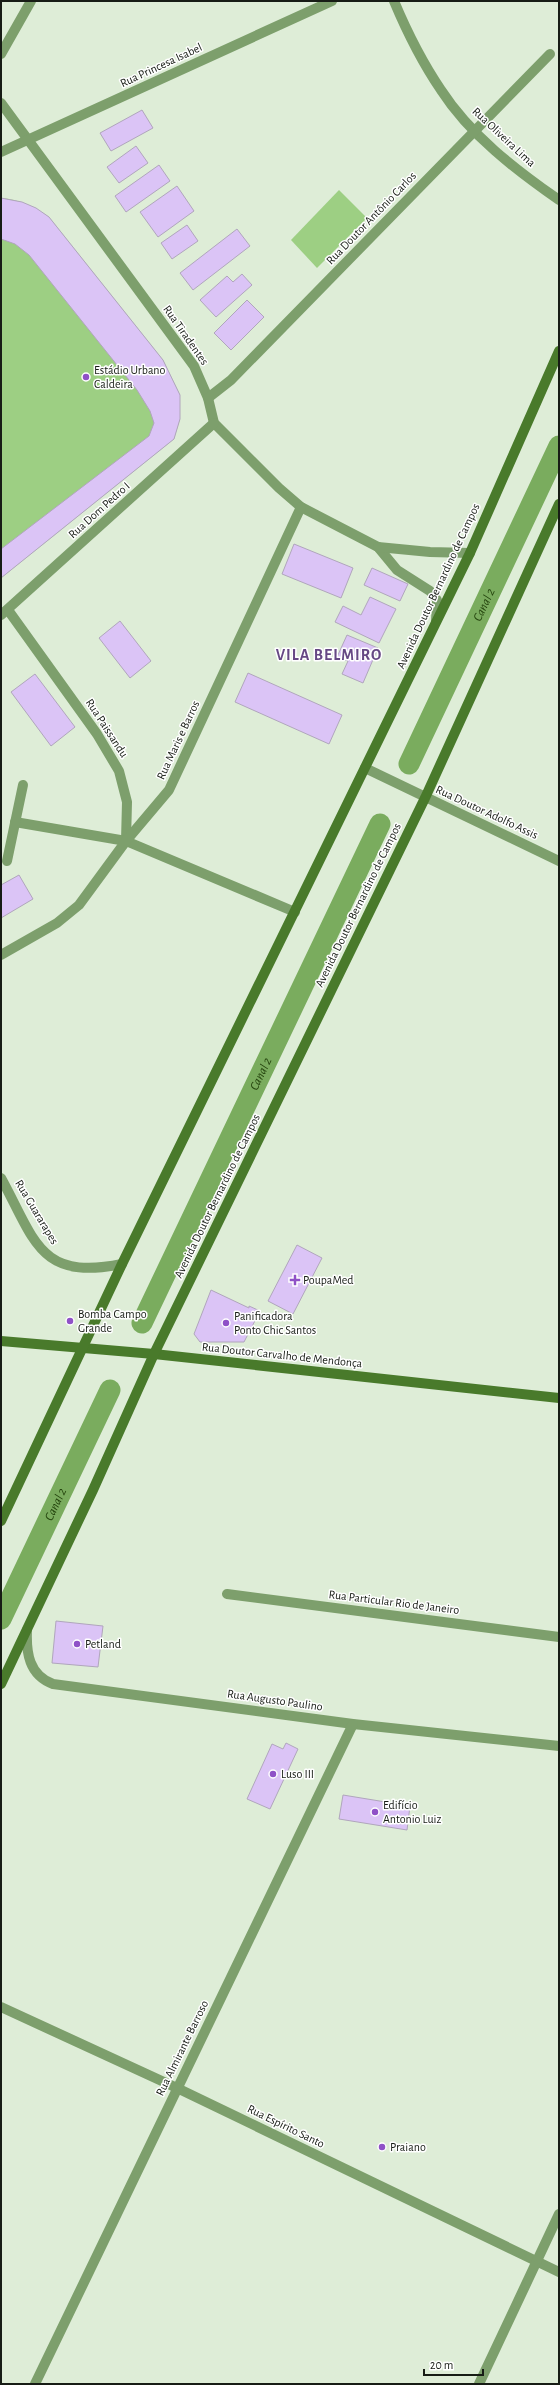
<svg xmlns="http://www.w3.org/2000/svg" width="560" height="2385" viewBox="0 0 560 2385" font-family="'Alegreya Sans',sans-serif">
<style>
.green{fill:#9dcf83}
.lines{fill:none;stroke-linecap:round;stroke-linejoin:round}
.canal{stroke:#7aac5e;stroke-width:21}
.building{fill:#dbc4f6;stroke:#b0a6bc}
.minor{stroke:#7d9f6c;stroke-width:10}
.secondary{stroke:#497a2b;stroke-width:10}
.poi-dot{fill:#8f51c7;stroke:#fff;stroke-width:1.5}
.labels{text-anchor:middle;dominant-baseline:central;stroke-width:3;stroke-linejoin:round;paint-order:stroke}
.street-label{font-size:12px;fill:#171c15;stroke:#fff}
.poi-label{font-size:12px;fill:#171c15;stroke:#fff;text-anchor:start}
.water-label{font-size:13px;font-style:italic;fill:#24440d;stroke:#fff}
.district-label{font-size:16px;font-weight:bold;letter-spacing:1px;fill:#664884;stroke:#fff}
</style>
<rect width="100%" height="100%" fill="#deedd7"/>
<g class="green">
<polygon points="339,190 367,218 317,268 291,240"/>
<path d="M 1,198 C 19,199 34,207 49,217 L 163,360 L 180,395 L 180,419 L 174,439 L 1,578 Z"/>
</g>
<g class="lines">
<g class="canal">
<path id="s1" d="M 409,764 L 559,446"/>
<path id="s2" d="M 142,1323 L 380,824"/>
<path id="s3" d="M 1,1619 L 110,1390"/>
</g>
</g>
<g class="building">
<polygon points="142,110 153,128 111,151 100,133"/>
<polygon points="136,146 148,163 119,183 107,167"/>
<polygon points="159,165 170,181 126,212 115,196"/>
<polygon points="177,186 194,211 158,237 140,212"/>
<polygon points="1,198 22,202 36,208 49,217 163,360 180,395 180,419 174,439 1,578 1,549 149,436 154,423 150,411 137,390 29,255 15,244 1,239"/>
<polygon points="187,225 198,241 172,259 161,243"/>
<polygon points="237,229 250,246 193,290 180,273"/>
<polygon points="242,274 252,285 216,317 200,300 227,276 233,282"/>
<polygon points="247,300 264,317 231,350 214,333"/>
<polygon points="294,544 353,568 341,598 282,574"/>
<polygon points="372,568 408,584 400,601 364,585"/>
<polygon points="370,597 396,609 379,643 335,622 343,606 361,615"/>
<polygon points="120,621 151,661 130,678 99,638"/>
<polygon points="347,635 378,648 363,683 342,674 348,661 337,657"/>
<polygon points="248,673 342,715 329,744 235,702"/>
<polygon points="35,674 75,727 51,746 11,692"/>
<polygon points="19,875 33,899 1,918 1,885"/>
<polygon points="297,1245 322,1258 293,1314 268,1301"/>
<polygon points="211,1290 249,1308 249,1306 260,1311 244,1342 200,1342 194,1334"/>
<polygon points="56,1621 103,1626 98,1667 52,1663"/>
<polygon points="286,1743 298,1749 270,1809 247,1799 272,1744 283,1749"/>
<polygon points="343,1795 410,1806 407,1830 339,1819"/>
</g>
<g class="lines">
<g class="minor">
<path d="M 394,1 C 407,32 422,62 441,90 C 470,135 516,170 559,200"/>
<polyline points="1,54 31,1"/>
<polyline points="1,103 194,366 208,398 214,423 279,488 301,507 378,547 397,570 430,591 437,600 436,621"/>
<polyline points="1,152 332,1"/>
<polyline points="208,398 231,380 550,54"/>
<polyline points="378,547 430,552 470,553"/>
<polyline points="8,610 97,734 119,771 127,802 126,841 295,912"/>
<polyline points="1,615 214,423"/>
<polyline points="365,768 559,861"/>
<polyline points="15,822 126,841"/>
<polyline points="7,861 23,785"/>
<polyline points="1,955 57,923 79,905 126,841 169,790 301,507"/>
<path d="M 1,1178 C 35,1240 39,1281 122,1264"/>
<polyline points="227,1594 559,1637"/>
<path d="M 27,1630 C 26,1653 29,1675 53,1684 L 353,1724 L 559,1746"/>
<polyline points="1,2007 177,2088 559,2272"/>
<polyline points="35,2384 353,1724"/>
<polyline points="479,2384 559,2214"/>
</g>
<g class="secondary">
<polyline points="1,1341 154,1354 559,1398"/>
<polyline points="1,1521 122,1264 470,553 559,351"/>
<polyline points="1,1684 93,1490 154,1354 425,798 559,504"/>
</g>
</g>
<g class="poi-dot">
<circle cx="86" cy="377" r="4"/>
<path d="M293 1274h4v4h4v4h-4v4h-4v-4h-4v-4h4z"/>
<circle cx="70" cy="1321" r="4"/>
<circle cx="226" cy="1323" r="4"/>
<circle cx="77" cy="1644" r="4"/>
<circle cx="273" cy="1774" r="4"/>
<circle cx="375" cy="1812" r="4"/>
<circle cx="382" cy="2147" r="4"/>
</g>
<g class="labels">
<g class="street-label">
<text transform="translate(161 65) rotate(-25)">Rua Princesa Isabel</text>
<text transform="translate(504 137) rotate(43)">Rua Oliveira Lima</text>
<text transform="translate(371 218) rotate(-46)">Rua Doutor Antônio Carlos</text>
<text transform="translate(186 335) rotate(55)">Rua Tiradentes</text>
<text transform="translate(99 510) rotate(-42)">Rua Dom Pedro I</text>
<text transform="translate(438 586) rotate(-65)">Avenida Doutor Bernardino de Campos</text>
<text transform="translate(107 728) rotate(57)">Rua Paissandu</text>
<text transform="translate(178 740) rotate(-65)">Rua Maris e Barros</text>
<text transform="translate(487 812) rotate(25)">Rua Doutor Adolfo Assis</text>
<text transform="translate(358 905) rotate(-64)">Avenida Doutor Bernardino de Campos</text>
<text transform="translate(217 1196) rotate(-64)">Avenida Doutor Bernardino de Campos</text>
<text transform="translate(37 1212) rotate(59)">Rua Guararapes</text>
<text transform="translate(282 1355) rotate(6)">Rua Doutor Carvalho de Mendonça</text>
<text transform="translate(394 1602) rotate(7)">Rua Particular Rio de Janeiro</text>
<text transform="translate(275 1700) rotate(8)">Rua Augusto Paulino</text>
<text transform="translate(182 2048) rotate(-64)">Rua Almirante Barroso</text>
<text transform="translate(286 2126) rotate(26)">Rua Espírito Santo</text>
</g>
<g class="poi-label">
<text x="94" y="370">Estádio Urbano<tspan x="94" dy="14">Caldeira</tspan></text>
<text x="303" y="1280">PoupaMed</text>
<text x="78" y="1314">Bomba Campo<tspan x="78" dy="14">Grande</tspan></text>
<text x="234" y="1316">Panificadora<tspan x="234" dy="14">Ponto Chic Santos</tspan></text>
<text x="85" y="1644">Petland</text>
<text x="281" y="1774">Luso III</text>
<text x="383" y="1805">Edifício<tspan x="383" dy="14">Antonio Luiz</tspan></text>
<text x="390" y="2147">Praiano</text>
</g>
<g class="water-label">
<text stroke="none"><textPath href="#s1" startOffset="176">Canal 2</textPath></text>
<text stroke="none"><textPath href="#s2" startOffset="276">Canal 2</textPath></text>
<text stroke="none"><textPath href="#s3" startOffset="127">Canal 2</textPath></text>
</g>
<g class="district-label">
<text x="329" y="655">VILA BELMIRO</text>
</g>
</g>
<rect width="560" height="2385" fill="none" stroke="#171c15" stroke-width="4"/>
<path d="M424 2369v6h59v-6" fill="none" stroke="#171c15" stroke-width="2"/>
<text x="430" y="2369" font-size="12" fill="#171c15" stroke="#ffffff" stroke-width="3" paint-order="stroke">20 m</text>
</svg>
